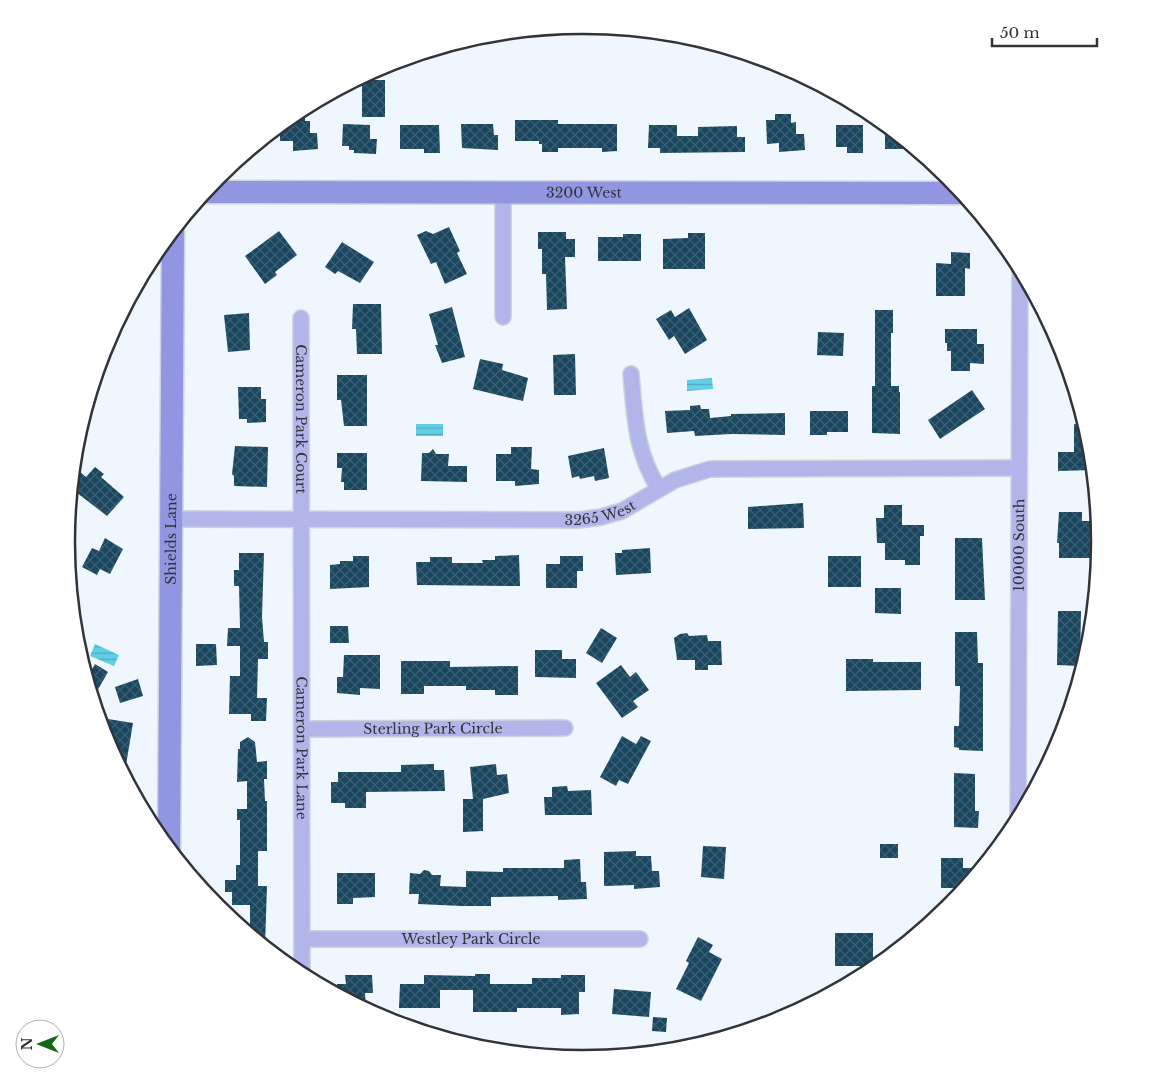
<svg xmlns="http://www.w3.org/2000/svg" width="1167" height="1084" viewBox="0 0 1167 1084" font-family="'Libre Baskerville',serif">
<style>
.water{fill:url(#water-rules)}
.building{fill:url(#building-cross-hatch)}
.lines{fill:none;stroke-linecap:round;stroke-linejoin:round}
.street-casing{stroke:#ced3db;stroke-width:18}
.secondary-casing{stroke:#ced3db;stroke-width:25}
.street{stroke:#b2b5ea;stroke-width:15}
.secondary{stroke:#9295e2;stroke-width:22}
.labels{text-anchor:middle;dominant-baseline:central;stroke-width:5;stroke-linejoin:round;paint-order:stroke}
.street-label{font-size:14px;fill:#313439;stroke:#fff}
.rim{fill:none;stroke:#313439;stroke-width:2.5}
</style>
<defs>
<pattern id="water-rules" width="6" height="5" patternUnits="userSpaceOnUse" patternTransform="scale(1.25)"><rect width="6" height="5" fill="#61d0e6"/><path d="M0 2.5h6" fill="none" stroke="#51aabb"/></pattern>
<pattern id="building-cross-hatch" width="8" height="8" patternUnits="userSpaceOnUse" patternTransform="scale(1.25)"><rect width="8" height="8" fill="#1a475f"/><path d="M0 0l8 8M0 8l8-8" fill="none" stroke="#3b6073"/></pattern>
</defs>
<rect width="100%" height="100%" fill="#f0f6fe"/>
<g class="water">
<polygon points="712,378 713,389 687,391 687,380"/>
<rect x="416" y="424" width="27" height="12"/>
<polygon points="95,644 119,655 114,666 90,656"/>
</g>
<g class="building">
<rect x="362" y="80" width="23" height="37"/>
<polygon points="295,113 305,113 305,121 310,121 310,133 317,133 318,149 293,151 293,141 280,141 280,125"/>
<polygon points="775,114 791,114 791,123 796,122 796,134 804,134 805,150 779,152 779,143 767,144 766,120 775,120"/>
<polygon points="515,120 558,120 558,124 617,124 617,151 602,152 602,148 558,148 558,152 542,152 542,144 539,144 539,141 515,141"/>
<polygon points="343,124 370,125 370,139 377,139 376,154 354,153 354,150 349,150 349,146 342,146"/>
<polygon points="461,124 493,124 494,135 498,135 498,150 462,148"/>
<polygon points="885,124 906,141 915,149 885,149"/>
<polygon points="400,125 439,125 440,153 424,153 424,149 400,149"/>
<polygon points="649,125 677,125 677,136 698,136 698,127 737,126 737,137 745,137 745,152 660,153 660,148 648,148"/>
<polygon points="836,125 863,125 863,153 847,153 847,147 836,147"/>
<polygon points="449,227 460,251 457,253 467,274 445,284 436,262 431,264 417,235 426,231 433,234"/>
<polygon points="279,231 297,255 275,272 277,275 265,284 245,256"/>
<polygon points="538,232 566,232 566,239 575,239 575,257 565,257 567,309 547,310 546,274 542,274 542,249 538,249"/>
<polygon points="688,233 705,233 705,269 663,269 663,239 688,238"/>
<polygon points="623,234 641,234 641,261 598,261 598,237 623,237"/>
<polygon points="342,242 374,262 360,283 338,271 335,274 325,267"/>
<polygon points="951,252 970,253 970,269 965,268 965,296 936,296 936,263 951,264"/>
<polygon points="353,304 381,304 382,354 357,354 356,329 352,329"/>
<polygon points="452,307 465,357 442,363 435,345 438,345 429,314"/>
<polygon points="689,308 707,340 685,354 674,336 669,340 656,319 671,310 675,317"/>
<polygon points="875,310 893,310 893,333 891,333 891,386 899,386 899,392 900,392 900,434 872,433 872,386 875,386"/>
<polygon points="249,313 250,350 228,352 224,315"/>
<polygon points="945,329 977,329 977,344 984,344 984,364 970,363 970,371 951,371 951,351 947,351 947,343 945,343"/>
<polygon points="818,332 844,333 843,356 817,355"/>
<polygon points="575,354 576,395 554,395 553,355"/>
<polygon points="480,359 503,364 502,370 528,378 523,401 473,389"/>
<polygon points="337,375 367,375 367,426 344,426 341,400 337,400"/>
<polygon points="238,387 261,387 261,399 266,399 266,422 247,423 247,419 239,419"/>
<polygon points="972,390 985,409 940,439 928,420"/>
<polygon points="700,405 701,409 709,409 710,418 731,416 731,414 785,413 785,435 731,434 695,436 694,431 667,433 665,411 690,410 690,406"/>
<polygon points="810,411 848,411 848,432 827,432 827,435 810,435"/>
<polygon points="1074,424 1085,424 1091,441 1093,470 1058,471 1058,452 1074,452"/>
<polygon points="235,446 268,447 267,487 234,486 234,476 232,474"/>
<polygon points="511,447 532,447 531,469 539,470 539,484 515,486 515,481 496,481 496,454 511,454"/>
<polygon points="604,448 609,478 595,481 594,476 580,479 579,476 572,478 568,456"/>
<polygon points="433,449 436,454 449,454 448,466 467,466 467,482 421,481 422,453 429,453"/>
<polygon points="337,453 367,453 367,490 344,490 344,482 341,482 342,468 337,468"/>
<polygon points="95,467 104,474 101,477 124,497 107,516 72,489 73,481 80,472 86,477"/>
<polygon points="803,503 804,528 748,529 748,507"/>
<polygon points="884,505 902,505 902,525 924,525 924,536 920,536 920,565 905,565 905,560 885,560 885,543 877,543 876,518 884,518"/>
<polygon points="1059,512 1082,512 1082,521 1094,521 1094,558 1059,558 1059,543 1057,543"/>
<polygon points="105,538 123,549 110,574 100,569 97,575 82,567 92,548 99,551"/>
<polygon points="955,538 982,538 985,600 955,600"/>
<polygon points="650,548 651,573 616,575 615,553 622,553 622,550"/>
<polygon points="239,553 264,553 262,617 264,642 268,642 268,659 258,659 257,698 267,698 266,721 251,721 251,714 229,714 230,676 240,676 240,646 227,646 228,628 240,628 239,586 234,586 234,570 239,570"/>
<polygon points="519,555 520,586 417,585 416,562 430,562 430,557 452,557 452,563 483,563 482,560 495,560 495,556"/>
<polygon points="353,556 369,556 369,587 330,589 330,565 340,564 340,561 353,561"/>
<polygon points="560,556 583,556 583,571 577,571 577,588 546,588 546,564 560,564"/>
<rect x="828" y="556" width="33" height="31"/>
<polygon points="875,588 901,588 901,614 875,613"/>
<polygon points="1058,611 1081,611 1080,666 1057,665"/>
<polygon points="330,626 348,626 349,643 330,643"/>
<polygon points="601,628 617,638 602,663 586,653"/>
<polygon points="955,632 977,632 978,663 983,663 983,751 959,750 959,748 954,747 954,726 959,726 960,686 955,686"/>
<polygon points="687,633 689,636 707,635 708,641 721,641 722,665 708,665 708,670 695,670 695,660 677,660 674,638 680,634"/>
<polygon points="196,644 216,644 217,665 196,666"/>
<polygon points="535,650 562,650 562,659 576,659 576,678 535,677"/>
<polygon points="344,655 380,655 380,689 360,688 360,695 337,693 337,677 343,677"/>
<polygon points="846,659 873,659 873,662 921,662 921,690 846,691"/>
<polygon points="401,661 450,661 450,667 518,666 518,695 495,695 495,690 466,690 466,686 424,686 424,694 401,694"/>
<polygon points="95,664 108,672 93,698 87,678"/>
<polygon points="621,665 630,677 636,672 649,690 633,701 638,707 622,718 596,683"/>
<polygon points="138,679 143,696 120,703 115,687"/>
<polygon points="108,719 133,723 126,765 118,763 106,740"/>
<polygon points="622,736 636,744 641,736 651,741 628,784 619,780 616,786 600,777"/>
<polygon points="248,737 255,742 257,762 267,761 267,779 264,779 265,801 267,801 267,851 258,851 258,886 267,886 265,946 250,934 250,905 232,905 232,892 225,892 225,880 236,880 236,865 240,865 240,820 237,820 237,809 247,809 247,781 237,782 238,749 240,749 240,742"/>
<polygon points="434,764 434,770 444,770 445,791 366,792 366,808 345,808 345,803 331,803 331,782 338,782 338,772 401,772 401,765"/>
<polygon points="496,764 497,775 507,774 509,793 483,799 483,831 463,832 463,799 473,799 470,767"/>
<polygon points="954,773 975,774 975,811 979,811 978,828 954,827"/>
<polygon points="567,786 568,791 591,790 592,815 545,815 544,797 552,797 552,787"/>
<rect x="880" y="844" width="18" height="14"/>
<polygon points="703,846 726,847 724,879 701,877"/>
<polygon points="636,851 636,856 651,856 652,871 659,871 660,887 634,889 634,885 604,886 604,852"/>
<polygon points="941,858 963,858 963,868 982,868 965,888 941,888"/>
<polygon points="580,859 581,882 586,882 587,899 558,900 558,896 491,897 491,906 462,906 418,904 419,894 409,894 410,873 420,874 424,870 429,871 432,875 441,875 440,886 466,887 466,871 503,872 503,868 564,868 564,860"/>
<polygon points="337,873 375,873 375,897 353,898 353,904 337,904"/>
<rect x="835" y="933" width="38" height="33"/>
<polygon points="698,937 713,945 709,952 722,959 701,1001 676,989 689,963 686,961"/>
<polygon points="475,974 490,974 490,984 532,984 532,978 561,978 561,975 585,975 585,992 579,992 579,1014 561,1015 561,1008 517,1008 517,1012 473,1012 473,990 440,990 440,1008 399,1008 400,984 424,984 424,975 475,976"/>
<polygon points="345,975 372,975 373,993 365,993 366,1009 337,994 337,984 346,984"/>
<polygon points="614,989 651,992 649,1017 612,1014"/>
<polygon points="653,1017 667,1018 666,1032 652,1031"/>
</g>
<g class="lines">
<defs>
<g id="street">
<polyline points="503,317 503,192"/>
<path id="s1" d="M 301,318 L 302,975"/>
<path d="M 631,374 C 635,417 635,451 659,489"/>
<path id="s2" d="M 170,519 L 579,520 L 601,517 L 622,511 L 675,480 L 710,469 L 1019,468"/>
<path id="s3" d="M 302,729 L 565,728"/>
<path id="s4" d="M 1018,821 L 1020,268"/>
<path id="s5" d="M 302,939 L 640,939"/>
</g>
<g id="secondary">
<path id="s6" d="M 205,192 L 962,193"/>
<path id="s7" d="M 169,848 L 173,232"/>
</g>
</defs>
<use href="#street" class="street-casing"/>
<use href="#secondary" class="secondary-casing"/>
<use href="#street" class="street"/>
<use href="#secondary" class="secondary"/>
</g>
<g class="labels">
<g class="street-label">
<text stroke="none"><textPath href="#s6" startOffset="379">3200 West</textPath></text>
<text stroke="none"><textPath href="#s1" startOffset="101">Cameron Park Court</textPath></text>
<text stroke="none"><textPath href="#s2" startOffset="431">3265 West</textPath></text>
<text stroke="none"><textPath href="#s7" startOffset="309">Shields Lane</textPath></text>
<text stroke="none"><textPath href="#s4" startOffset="276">10000 South</textPath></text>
<text stroke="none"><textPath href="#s3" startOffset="131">Sterling Park Circle</textPath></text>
<text stroke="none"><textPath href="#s1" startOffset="430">Cameron Park Lane</textPath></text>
<text stroke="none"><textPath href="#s5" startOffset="169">Westley Park Circle</textPath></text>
</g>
</g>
<path d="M0 0H1167V1084H0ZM75 542a508 508 0 1 1 1016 0a508 508 0 1 1-1016 0Z" fill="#fff" fill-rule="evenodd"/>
<path class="rim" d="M75 542a508 508 0 1 1 1016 0a508 508 0 1 1-1016 0Z"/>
<g transform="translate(40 1044) rotate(270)"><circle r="24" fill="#ffffff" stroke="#adaeb0"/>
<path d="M0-4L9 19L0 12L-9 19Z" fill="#116911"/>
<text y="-8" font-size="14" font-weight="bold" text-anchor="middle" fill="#313439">N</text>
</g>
<path d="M992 38v8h105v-8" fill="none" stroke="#313439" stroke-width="2.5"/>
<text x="1000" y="38" font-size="15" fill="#313439" stroke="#ffffff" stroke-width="4" paint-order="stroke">50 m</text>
</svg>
